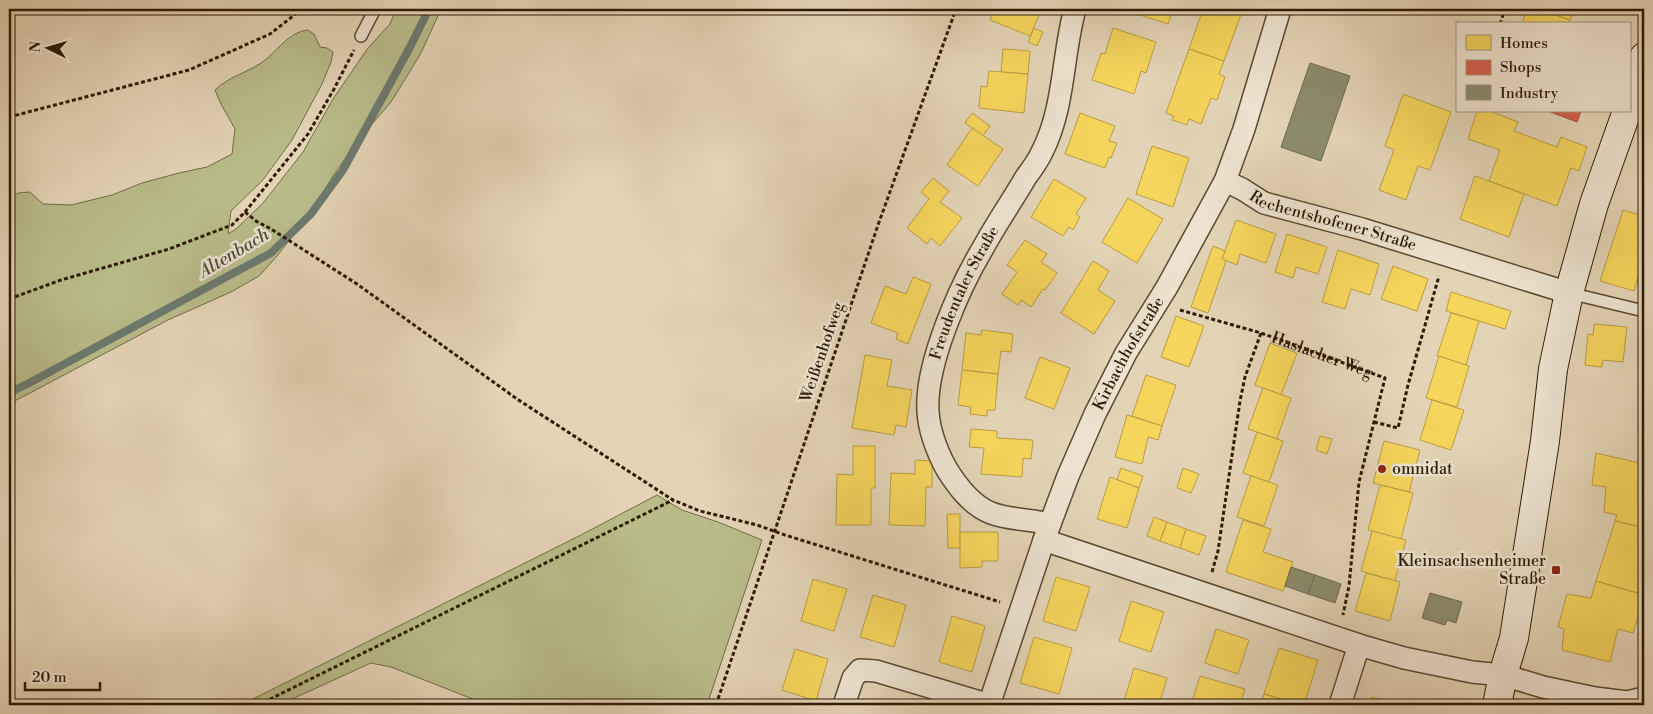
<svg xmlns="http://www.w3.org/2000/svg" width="1653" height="714" viewBox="0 0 1653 714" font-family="'Libre Bodoni',serif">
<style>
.green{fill:#b9bb8a;stroke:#736b48}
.homes{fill:#f6d55c;stroke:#ba9d42}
.shops{fill:#d6604d;stroke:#a34b37}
.industry{fill:#8c8c6e;stroke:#706a4e}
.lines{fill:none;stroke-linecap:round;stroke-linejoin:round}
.stream{stroke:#6c796e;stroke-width:8}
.lane-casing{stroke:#5a4931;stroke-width:14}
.street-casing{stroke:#5a4931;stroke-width:24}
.secondary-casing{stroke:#2d1b05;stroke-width:30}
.path{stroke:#2d1b05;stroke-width:3;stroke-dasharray:4 2.5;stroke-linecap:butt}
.lane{stroke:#ede3d0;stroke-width:11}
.street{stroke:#ede3d0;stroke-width:21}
.secondary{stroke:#ede3d0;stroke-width:28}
.poi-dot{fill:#8f2418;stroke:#ede3d0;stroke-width:2}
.labels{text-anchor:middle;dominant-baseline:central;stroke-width:5;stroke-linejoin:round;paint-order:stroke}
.street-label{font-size:16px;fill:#2d1b05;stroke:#ede3d0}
.poi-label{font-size:16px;fill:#2d1b05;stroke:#ede3d0;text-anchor:start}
.water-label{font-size:18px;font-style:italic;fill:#4c4a3a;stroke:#ede3d0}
</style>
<rect width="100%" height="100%" fill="#e3d4b6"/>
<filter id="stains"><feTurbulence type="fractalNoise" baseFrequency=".004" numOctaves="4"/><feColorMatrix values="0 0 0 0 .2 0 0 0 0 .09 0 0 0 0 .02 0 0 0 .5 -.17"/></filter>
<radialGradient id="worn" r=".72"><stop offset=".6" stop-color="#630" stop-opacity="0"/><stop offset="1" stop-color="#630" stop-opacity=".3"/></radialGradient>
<g class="green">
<path d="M 396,9 L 441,9 L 421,53 L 391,102 L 360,138 L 335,173 L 312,210 L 278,255 L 259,276 L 231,292 L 168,320 L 9,404 L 9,199 L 18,193 L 30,192 L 43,204 L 71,205 L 112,195 L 142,183 L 179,173 L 207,167 L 232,154 L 235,129 L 221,104 L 215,90 C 228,77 246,73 261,63 C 277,52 288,32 308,30 L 314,34 L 320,47 L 327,48 L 333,52 L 331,62 L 322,84 L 292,140 L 263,180 L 231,211 L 228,234 L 236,229 L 263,203 L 303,152 L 333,99 L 368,48 L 390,24 Z"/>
<polygon points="657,495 682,510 718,522 762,540 707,705 488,705 391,667 371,663 279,705 241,705 581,535"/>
</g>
<g class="homes">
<polygon points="994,9 1042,9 1030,36 990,20"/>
<polygon points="1121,9 1173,9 1168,24"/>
<polygon points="1203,9 1243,9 1224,61 1189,49"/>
<polygon points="1527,9 1538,9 1570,20 1569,24 1522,24"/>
<polygon points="1538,9 1575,9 1570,20"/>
<polygon points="1034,28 1043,32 1037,46 1028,42"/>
<polygon points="1113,28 1156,42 1146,73 1141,71 1134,94 1092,80 1101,53 1105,54"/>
<polygon points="1003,49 1030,51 1028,74 1001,72"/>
<polygon points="1189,49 1224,61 1219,74 1225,77 1217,100 1211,98 1201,124 1189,119 1187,125 1172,120 1174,116 1166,113"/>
<polygon points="989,71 1028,74 1024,113 979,108 981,86 987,87"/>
<polygon points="1403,94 1451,112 1430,170 1418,166 1406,200 1379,190 1394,150 1385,146"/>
<polygon points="1477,111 1490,111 1518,122 1514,131 1557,147 1561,137 1587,147 1579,171 1571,168 1557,206 1489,181 1500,150 1468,139"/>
<polygon points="972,113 990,126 983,136 965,123"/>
<polygon points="1080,113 1115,126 1109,141 1117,143 1111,158 1109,157 1105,168 1065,154"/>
<polygon points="972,128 1003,149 978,186 947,165"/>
<polygon points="1152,146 1189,158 1173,207 1136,194"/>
<polygon points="1475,176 1524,194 1509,237 1460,219"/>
<polygon points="933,178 949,191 940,202 962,218 940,246 931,238 927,244 907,228 929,199 921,192"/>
<polygon points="1054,179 1086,198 1076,214 1080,217 1073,230 1069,227 1063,236 1031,217"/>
<polygon points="1128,198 1163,219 1137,263 1102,242"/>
<polygon points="1623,210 1644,216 1644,255 1634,291 1600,281"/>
<polygon points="1236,220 1276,234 1266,263 1240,254 1237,265 1222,259"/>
<polygon points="1287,234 1327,247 1318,274 1296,267 1293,278 1275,272"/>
<polygon points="1025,240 1047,254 1041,262 1057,273 1045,290 1043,289 1031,307 1021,300 1018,305 1002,294 1017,272 1007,265"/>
<polygon points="1213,246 1225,251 1222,259 1226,261 1208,313 1191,307"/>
<polygon points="1338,250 1379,264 1370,295 1351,289 1345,309 1322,302"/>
<polygon points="1093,261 1109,271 1098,290 1115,301 1094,334 1061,313"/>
<polygon points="1393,266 1428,279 1417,311 1381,299"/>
<polygon points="913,277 931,284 908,344 896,339 898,333 871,323 885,286 906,294"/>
<polygon points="1451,292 1511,311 1505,329 1446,311"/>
<polygon points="1451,313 1479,321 1466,365 1437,356"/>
<polygon points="1176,316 1204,326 1189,367 1161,357"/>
<polygon points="1594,324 1627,327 1623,362 1603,360 1602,367 1585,365 1588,334 1593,335"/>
<polygon points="982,330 1013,334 1011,352 1001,351 998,374 962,370 966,333 981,335"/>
<polygon points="1270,343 1297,353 1281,395 1255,385"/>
<polygon points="865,355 892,360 887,386 912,390 906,427 896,425 894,435 852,428"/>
<polygon points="1439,356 1469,366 1457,407 1426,398"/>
<polygon points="1040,357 1070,368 1054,409 1025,398"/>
<polygon points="962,370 998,374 995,410 987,410 987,416 970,414 971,407 958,405"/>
<polygon points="1146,375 1176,385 1162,426 1132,416"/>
<polygon points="1263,388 1291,398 1277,439 1248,429"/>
<polygon points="1432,400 1464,410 1451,450 1420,440"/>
<polygon points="1127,415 1162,426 1158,440 1148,437 1142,464 1115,457"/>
<polygon points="971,429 997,431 997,438 1033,440 1031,459 1023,458 1022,477 981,474 984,448 969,447"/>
<polygon points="1257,432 1283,441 1269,482 1243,473"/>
<polygon points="1320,436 1332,439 1327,454 1316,450"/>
<polygon points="1384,441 1420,450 1409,492 1373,483"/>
<polygon points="853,446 875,446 875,488 871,488 871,525 836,525 837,474 853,475"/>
<polygon points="1596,453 1644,464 1644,528 1615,521 1617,515 1604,512 1606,487 1592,485"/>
<polygon points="915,460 932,461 932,487 926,487 925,526 889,525 891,473 915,474"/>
<polygon points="1121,468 1143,476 1139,488 1117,480"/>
<polygon points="1183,468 1199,474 1191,493 1177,488"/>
<polygon points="1251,476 1278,485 1264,526 1237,517"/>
<polygon points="1110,477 1139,488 1127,528 1097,519"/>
<polygon points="1380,485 1413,493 1401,539 1368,530"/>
<polygon points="947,514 960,514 960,548 948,548"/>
<polygon points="1154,517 1167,522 1160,541 1147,536"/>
<polygon points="1243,520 1271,529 1263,552 1293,562 1283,591 1226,572"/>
<polygon points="1615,521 1644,528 1644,595 1596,581"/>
<polygon points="1167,522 1186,529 1180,548 1160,541"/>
<polygon points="1186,529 1206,536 1199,555 1180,548"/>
<polygon points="1372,531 1406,540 1395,581 1361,571"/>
<polygon points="960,532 998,532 998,561 982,561 982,567 960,568"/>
<polygon points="1366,573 1400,582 1390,621 1355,611"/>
<polygon points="1056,577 1090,587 1076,631 1043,621"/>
<polygon points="813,579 847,589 834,631 801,621"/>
<polygon points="1596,581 1644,595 1633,633 1618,629 1610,662 1562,650 1564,629 1558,627 1567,594 1591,598"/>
<polygon points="873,595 906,605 894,647 860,637"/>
<polygon points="1131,601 1164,612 1151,652 1119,641"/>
<polygon points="952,616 985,626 972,672 939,662"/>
<polygon points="1216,629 1249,640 1238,674 1205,663"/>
<polygon points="1034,637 1072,648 1059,694 1020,683"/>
<polygon points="1279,648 1318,660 1304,705 1300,705 1264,694"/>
<polygon points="795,649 828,659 816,701 782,690"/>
<polygon points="1134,668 1167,678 1159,705 1123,705"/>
<polygon points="1200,676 1245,689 1240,705 1191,705"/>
<polygon points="1264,694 1300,705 1261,705"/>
<polygon points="1372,697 1399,705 1369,705"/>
</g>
<polygon class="shops" points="1548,111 1581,111 1577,122"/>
<g class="industry">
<polygon points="1310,63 1350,76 1321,161 1281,147"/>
<polygon points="1291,567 1315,575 1308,594 1285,586"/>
<polygon points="1315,575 1341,584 1335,603 1308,594"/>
<polygon points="1430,593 1462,602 1456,623 1447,620 1445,625 1422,618"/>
</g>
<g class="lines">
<polyline class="stream" points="9,393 31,382 271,253 311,214 343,170 410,47 429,9"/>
<defs>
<g id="lane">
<polyline points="361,36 375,9"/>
<polyline points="1569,293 1644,311"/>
</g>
<g id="street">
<path id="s2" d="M 1225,181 L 1242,189 L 1264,203 L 1362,229 L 1569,293"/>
<path id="s3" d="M 1050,524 C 1030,519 1009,520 991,513 C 971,505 957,486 946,468 C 937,451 929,431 928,411 C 925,365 959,288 983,248 C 996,224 1012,201 1026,177 C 1032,169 1038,161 1042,152 C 1065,107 1062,56 1075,9"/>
<polyline points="1044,540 1359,645 1404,658 1472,672 1503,675 1543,687 1595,698 1627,702 1644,698"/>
<polyline points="844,705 853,678 860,670 876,671 990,705"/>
<path id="s4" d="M 989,705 L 1044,540 L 1068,476 L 1095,414 L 1126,353 L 1167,287 L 1225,181 L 1244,129 L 1280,9"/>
<polyline points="1340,705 1359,645"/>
</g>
<g id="secondary">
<polyline points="1629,103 1644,57"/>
<polyline points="1497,705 1503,675 1514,638 1545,441 1553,369 1569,293 1594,204 1627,111"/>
</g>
</defs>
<use href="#lane" class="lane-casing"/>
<use href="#street" class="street-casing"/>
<use href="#secondary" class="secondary-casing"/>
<g class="path">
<polyline points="1500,24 1505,9"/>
<polyline points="9,117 189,70 270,34 302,9"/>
<polyline points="245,212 256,221 271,229 357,284 517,399 673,500 700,511 757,525 785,535 1000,602"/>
<polyline points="9,299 61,280 169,249 232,225 245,212 308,134 334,89 354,50"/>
<path id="s1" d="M 1180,310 L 1261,333 L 1385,378 L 1359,482 L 1349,586 L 1343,615"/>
<polyline points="1374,422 1398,428 1408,385 1439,276"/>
<polyline points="1212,572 1218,551 1240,401 1245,377 1261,333"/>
<polyline points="258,705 673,500"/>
<polyline points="716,705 878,225 956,9"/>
</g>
<use href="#lane" class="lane"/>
<use href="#street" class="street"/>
<use href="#secondary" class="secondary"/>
</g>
<g class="poi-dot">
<circle cx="1382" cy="469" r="5"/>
<rect x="1551" y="565" width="10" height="10" rx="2.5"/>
</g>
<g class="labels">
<g class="street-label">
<text stroke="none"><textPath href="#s2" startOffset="116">Rechentshofener Straße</textPath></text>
<text stroke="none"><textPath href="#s3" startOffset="310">Freudentaler Straße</textPath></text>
<text transform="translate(822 352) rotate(-71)">Weißenhofweg</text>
<text stroke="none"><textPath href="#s4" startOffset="379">Kirbachhofstraße</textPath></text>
<text stroke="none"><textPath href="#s1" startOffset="149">Haslacher Weg</textPath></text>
</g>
<g class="poi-label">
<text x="1392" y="469">omnidat</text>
<text x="1546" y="561" text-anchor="end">Kleinsachsenheimer<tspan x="1546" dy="18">Straße</tspan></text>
</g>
<g class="water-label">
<text transform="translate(234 253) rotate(-31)">Altenbach</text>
</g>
</g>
<rect width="1653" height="714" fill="none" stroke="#e3d4b6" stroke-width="30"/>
<rect x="10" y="10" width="1633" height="694" fill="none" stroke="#2d1b05" stroke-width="2.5"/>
<rect x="15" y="15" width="1623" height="684" fill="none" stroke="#2d1b05"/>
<rect x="1456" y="22" width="175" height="90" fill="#ede3d0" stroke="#a0937f"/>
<rect x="1466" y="35" width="25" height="15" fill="#f6d55c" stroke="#a0937f"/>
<text x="1500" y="48" font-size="15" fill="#2d1b05">Homes</text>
<rect x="1466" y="60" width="25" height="15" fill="#d6604d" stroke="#a0937f"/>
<text x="1500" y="72" font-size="15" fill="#2d1b05">Shops</text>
<rect x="1466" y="85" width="25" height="15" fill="#8c8c6e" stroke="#a0937f"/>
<text x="1500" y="98" font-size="15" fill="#2d1b05">Industry</text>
<g transform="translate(48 48) rotate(275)" stroke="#ede3d0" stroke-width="4" paint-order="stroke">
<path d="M0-4L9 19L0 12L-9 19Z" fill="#2d1b05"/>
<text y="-8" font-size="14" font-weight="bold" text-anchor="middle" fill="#2d1b05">N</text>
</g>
<path d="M25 682v8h75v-8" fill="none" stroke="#2d1b05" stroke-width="2.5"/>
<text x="32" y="682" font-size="15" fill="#2d1b05" stroke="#ede3d0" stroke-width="4" paint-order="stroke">20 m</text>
<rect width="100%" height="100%" filter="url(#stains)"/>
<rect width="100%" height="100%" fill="url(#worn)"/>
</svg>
